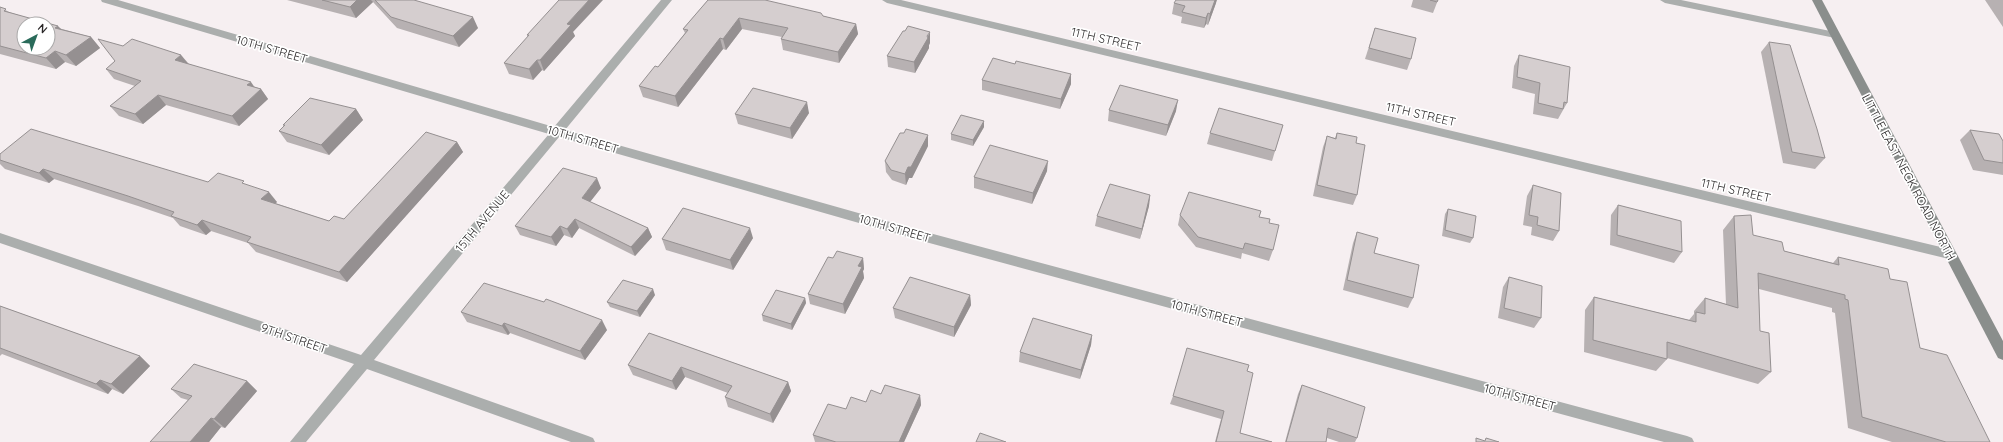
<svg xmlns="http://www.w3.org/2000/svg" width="2003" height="442" viewBox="0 0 2003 442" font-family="Quicksand,sans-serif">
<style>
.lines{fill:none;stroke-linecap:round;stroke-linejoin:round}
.minor{fill:#abaead;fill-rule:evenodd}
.secondary{fill:#8a8e8c;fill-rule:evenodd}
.wall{fill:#b7b1b2}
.shaded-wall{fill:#959091}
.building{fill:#d5cecf;stroke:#959091;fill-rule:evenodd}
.labels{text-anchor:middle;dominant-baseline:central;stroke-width:3.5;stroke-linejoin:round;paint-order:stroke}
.street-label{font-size:12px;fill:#2a2728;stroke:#fff}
</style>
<rect width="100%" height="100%" fill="#f6eff1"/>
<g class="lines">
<g class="minor">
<polygon points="101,0 118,0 554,127 661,0 672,0 565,130 922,231 1687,436 1692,438 1694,442 1664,442 922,241 559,137 374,360 588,436 593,438 595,442 571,442 367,369 306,442 290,442 354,364 0,243 0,233 361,355 549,134 102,2"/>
<polygon points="882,0 901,0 1949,249 1953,251 1955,254 1953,257 1949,259 887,3"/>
<polygon points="1660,0 1681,0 1835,32 1840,35 1835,38 1665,3"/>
</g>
<polygon class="secondary" points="1812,0 1822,0 2003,341 2003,360 1998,358"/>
</g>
<g class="wall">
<polygon points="287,0 414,0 478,28 459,47 397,28 373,2 356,18"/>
<polygon points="708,0 823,16 856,24 858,34 839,63 783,50 781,39 782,37 742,29 726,50 723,49 678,107 643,97 639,86 658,67 685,33 683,29"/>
<polygon points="1413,0 1438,0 1433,13 1411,7"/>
<polygon points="1985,0 2003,0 2003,27"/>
<polygon points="1174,3 1216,3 1208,25 1206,24 1204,28 1181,23 1182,17 1172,14"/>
<polygon points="0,7 9,12 62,29 91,37 100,48 76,66 65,62 56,69 0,54"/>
<polygon points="1375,28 1411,59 1407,70 1365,59"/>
<polygon points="573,32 575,36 544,71 542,70 533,80 509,74 504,63 528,37 527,35"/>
<polygon points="1769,42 1825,158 1815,169 1783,163 1761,52"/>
<polygon points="930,43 929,45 929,48 915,73 888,67 887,56"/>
<polygon points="123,46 181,55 189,64 261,89 268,99 239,126 166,105 143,124 119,116 110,106 135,86 114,79 106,69 115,61"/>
<polygon points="1519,55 1567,103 1558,119 1533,114 1535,94 1512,88 1514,66"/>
<polygon points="1015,64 1071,74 1071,84 1060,109 982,90 982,80"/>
<polygon points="356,109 363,120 329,155 287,142 279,131 284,126 283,125"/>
<polygon points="1109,110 1176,111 1166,136 1108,121"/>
<polygon points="809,113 792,139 738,124 735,114"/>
<polygon points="1283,125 1272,161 1207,144 1210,133"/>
<polygon points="984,127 973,146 951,140 951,134"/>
<polygon points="1970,130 2003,141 2003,175 1973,170 1960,140"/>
<polygon points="1337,133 1356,143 1357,195 1353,205 1313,196 1323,147 1327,136 1335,138"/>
<polygon points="457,142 463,152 347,282 256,252 248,243 211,231 206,235 180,226 173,218 138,206 54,179 49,183 5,169 0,164 0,154 208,182 247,185 277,202 275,203 329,221 344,219"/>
<polygon points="928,146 912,178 909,178 906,185 892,180 886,172 885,161"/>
<polygon points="1047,171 1032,204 974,188 974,177"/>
<polygon points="1533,185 1559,231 1553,241 1531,235 1532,227 1523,225 1527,196"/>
<polygon points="601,188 590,202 648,228 652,237 635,256 579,228 572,238 564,235 556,246 520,235 515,226"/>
<polygon points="1150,195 1149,206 1140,239 1095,226 1097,216"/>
<polygon points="1618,205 1682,252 1674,263 1610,245 1611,215"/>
<polygon points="1448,209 1473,238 1470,243 1442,236 1445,214"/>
<polygon points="1180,215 1259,217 1269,223 1273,250 1269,261 1242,253 1241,259 1196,247 1178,225"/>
<polygon points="1734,216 1753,235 1784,251 1833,263 1838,257 1890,279 1920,348 1990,442 1892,442 1848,428 1835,313 1832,312 1832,308 1759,289 1760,331 1771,372 1758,384 1667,358 1667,359 1656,371 1584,352 1585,310 1594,297 1689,320 1694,314 1694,311 1705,298 1726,304 1723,230"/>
<polygon points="1357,232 1413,298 1408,308 1343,290 1353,243"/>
<polygon points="753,238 733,270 666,250 662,239"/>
<polygon points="833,258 863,258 864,269 863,271 864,278 845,314 810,304 808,294"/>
<polygon points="1509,277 1541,318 1534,328 1498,318 1503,287"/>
<polygon points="655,295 640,317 610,307 607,302"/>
<polygon points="970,295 971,305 954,337 895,318 893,308"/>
<polygon points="805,298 806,303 792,330 763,321 762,315"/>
<polygon points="0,306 140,356 150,366 123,394 112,389 108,394 2,354 0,356"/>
<polygon points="461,312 607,330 585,360 510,333 508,335 467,322"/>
<polygon points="649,333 788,382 791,391 773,423 728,407 725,397 728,393 685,377 676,390 633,375 628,365"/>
<polygon points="1092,335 1091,345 1080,379 1019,362 1020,352"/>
<polygon points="1247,371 1240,433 1272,442 1215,442 1221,419 1170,404 1173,396"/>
<polygon points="247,381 257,391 225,428 221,427 209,442 150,442 188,400 181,398 171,389"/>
<polygon points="1302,385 1357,438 1355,442 1339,442 1327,438 1326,442 1285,442 1298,394"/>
<polygon points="881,394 920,395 921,405 904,442 815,442 813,435 846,409 866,402"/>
</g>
<g class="shaded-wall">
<polygon points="357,0 371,0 373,2 356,18 350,7"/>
<polygon points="589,0 603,0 573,32 575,36 544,71 540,60 567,24"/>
<polygon points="1215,0 1217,0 1216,3 1208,25 1210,14"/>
<polygon points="1208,13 1206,24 1204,28 1206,18"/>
<polygon points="473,17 478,28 459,47 453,36"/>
<polygon points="739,18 742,29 726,50 723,39"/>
<polygon points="856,24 858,34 839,63 838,52"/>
<polygon points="58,26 68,36 55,28"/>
<polygon points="930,32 930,43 929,45 929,48 915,73 914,62"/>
<polygon points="91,37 100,48 76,66 66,55"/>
<polygon points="720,38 723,49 678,107 675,96"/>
<polygon points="55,51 65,62 56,69 46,58"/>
<polygon points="181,55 189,65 175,60"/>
<polygon points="537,60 542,70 533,80 529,69"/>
<polygon points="1071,74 1071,84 1060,109 1061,99"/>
<polygon points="251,82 258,92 247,85"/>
<polygon points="261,89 268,99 239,126 232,116"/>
<polygon points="158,95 166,105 143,124 135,114"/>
<polygon points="1178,100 1176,111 1166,136 1168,125"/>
<polygon points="807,102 809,113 792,139 790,128"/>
<polygon points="356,109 363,120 329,155 321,145"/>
<polygon points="984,121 984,127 973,146 973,140"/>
<polygon points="928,135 928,146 912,178 909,178 906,185 905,174 908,167"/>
<polygon points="457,142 463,152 347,282 339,272"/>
<polygon points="1048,161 1047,171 1032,204 1033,193"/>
<polygon points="43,169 54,179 49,183 39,173"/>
<polygon points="597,178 601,188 586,207 582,198"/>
<polygon points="269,192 277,202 270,209 261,199"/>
<polygon points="1150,195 1149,206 1140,239 1142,229"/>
<polygon points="575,219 579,228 572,238 567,229"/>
<polygon points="202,220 211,231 206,235 197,225"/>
<polygon points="560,226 564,235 556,246 551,237"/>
<polygon points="648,228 652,237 635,256 631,247"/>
<polygon points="750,228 753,238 733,270 730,260"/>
<polygon points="863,258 864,269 863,271 864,278 845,314 843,304 858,266"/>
<polygon points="653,289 655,295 640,317 637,311"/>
<polygon points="970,295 971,305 954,337 954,327"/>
<polygon points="805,298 806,303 792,330 791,324"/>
<polygon points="602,320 607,330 585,360 580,351"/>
<polygon points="504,323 510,333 508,335 502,326"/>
<polygon points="1092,335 1091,345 1080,379 1081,370"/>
<polygon points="140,356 150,366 123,394 111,384"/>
<polygon points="681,367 685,377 676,390 672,381"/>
<polygon points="100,380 112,389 108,394 96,384"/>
<polygon points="247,381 257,391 225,428 214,419"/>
<polygon points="788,382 791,391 773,423 770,414"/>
<polygon points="920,395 921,405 904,442 899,442"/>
<polygon points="211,418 221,427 209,442 190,442"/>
</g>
<g class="building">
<polygon points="322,0 357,0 350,7"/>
<polygon points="375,0 414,0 473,17 453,36 391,17"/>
<polygon points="559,0 589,0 567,24 571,25 540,60 537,60 529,69 504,63 529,35 527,35"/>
<polygon points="708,0 765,0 821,13 823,16 856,24 838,52 781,39 788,28 739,18 723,39 720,38 675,96 639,86 655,66 658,67 688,30 683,29"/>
<polygon points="1176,0 1215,0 1210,14 1208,13 1206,18 1182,12 1185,6 1174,3"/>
<polygon points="1430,0 1438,0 1437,2"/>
<path d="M 0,7 L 6,9 L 4,11 L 58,26 L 55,28 L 91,37 L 66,55 L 55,51 L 46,58 L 0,46 ZM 24,24 L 48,24 L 48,48 L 24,48 Z"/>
<polygon points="908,26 930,32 927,36 928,38 914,62 887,56 903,31 905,31"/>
<polygon points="1375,28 1416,38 1411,59 1369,48"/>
<polygon points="98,39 123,46 132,39 181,55 175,60 251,82 247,85 261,89 232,116 158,95 135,114 110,106 141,81 106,69 115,61"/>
<polygon points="1769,42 1790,45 1817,129 1825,158 1792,152"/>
<polygon points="1519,55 1570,67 1567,103 1564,102 1563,109 1538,103 1540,83 1517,77"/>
<polygon points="993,58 1015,64 1016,61 1071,74 1061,99 982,80"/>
<polygon points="1120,85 1178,100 1168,125 1109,110"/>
<polygon points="753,88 807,102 790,128 735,114"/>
<polygon points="310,98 356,109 321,145 279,131 285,125 283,125"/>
<polygon points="1219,108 1283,125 1275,151 1210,133"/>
<polygon points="961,115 984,121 973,140 951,134"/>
<polygon points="31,129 208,182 218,173 244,181 242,183 269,192 261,199 329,221 334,216 344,219 426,132 457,142 339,272 247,242 251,237 202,220 197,225 171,216 174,212 128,196 43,169 39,173 0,160 0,154"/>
<polygon points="906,129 928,135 911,167 908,167 905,174 891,170 885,161 900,133 904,133"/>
<polygon points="1970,130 1999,134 2003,141 2003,163 1984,160"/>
<polygon points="1337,133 1357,137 1356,143 1365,145 1357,195 1317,185 1327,136 1336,139"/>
<polygon points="990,145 1048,161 1033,193 974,177"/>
<polygon points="563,168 597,178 582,198 648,228 631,247 575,219 567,229 560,226 551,237 515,226"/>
<polygon points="1110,184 1150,195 1142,229 1097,216"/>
<polygon points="1533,185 1561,193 1559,231 1537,225 1538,217 1529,215"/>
<polygon points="1189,192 1261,211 1259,217 1270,219 1269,223 1279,225 1273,250 1245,243 1243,249 1198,237 1180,215"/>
<polygon points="1618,205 1681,221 1682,252 1617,235"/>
<polygon points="683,208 750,228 730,260 662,239"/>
<polygon points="1448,209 1476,216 1473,238 1445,230"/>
<polygon points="1751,215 1753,235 1782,242 1784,251 1839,265 1838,257 1888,269 1890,279 1907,282 1920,348 1947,355 1990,442 1946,442 1862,417 1848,300 1845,299 1845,295 1758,273 1760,331 1769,333 1771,372 1667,342 1667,359 1593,340 1594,297 1696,322 1696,312 1705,314 1705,298 1738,308 1734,216"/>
<polygon points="1357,232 1378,238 1374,253 1419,265 1413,298 1347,280"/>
<polygon points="837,251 863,258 858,266 862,267 843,304 808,294 828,257 833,258"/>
<polygon points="910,277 970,295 954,327 893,308"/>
<polygon points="1509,277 1542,286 1541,318 1504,308"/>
<polygon points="623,280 653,289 637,311 607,302"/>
<polygon points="484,283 544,302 546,299 602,320 580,351 504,323 502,326 461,312"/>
<polygon points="776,290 805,298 791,324 762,315"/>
<polygon points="0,306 140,356 111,384 100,380 96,384 0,348"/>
<polygon points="1033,318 1092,335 1081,370 1020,352"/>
<polygon points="649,333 788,382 770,414 725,397 732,386 681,367 672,381 628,365"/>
<polygon points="1187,348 1249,365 1247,371 1253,373 1240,433 1272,442 1216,442 1224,411 1173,396"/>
<polygon points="194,364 247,381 214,419 211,418 190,442 150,442 192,396 171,389"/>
<polygon points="885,385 920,395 899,442 836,442 813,435 828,404 846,409 851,397 866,402 871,390 881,394"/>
<polygon points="1302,385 1365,407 1357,438 1328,428 1326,442 1286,442"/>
<polygon points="980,433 1006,442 976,442"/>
<polygon points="1476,438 1485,441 1486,438 1499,442 1476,442"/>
</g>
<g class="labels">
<g class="street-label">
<text transform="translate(1106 39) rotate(13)">11TH STREET</text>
<text transform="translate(272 49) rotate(16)">10TH STREET</text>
<text transform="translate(1421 114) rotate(13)">11TH STREET</text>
<text transform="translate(583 139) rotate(16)">10TH STREET</text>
<text transform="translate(1909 177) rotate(62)">LITTLE EAST NECK ROAD NORTH</text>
<text transform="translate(1736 190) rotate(13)">11TH STREET</text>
<text transform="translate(482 221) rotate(-50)">15TH AVENUE</text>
<text transform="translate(895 228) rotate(16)">10TH STREET</text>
<text transform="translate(1207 313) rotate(15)">10TH STREET</text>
<text transform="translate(294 338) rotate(19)">9TH STREET</text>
<text transform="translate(1520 397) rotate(15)">10TH STREET</text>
</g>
</g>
<g transform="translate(36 36) rotate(41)"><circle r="19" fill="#ffffff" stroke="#aaa9a9"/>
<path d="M0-3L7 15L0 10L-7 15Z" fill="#2a6b5a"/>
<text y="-6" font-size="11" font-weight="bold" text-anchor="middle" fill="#2a2728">N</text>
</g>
</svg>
